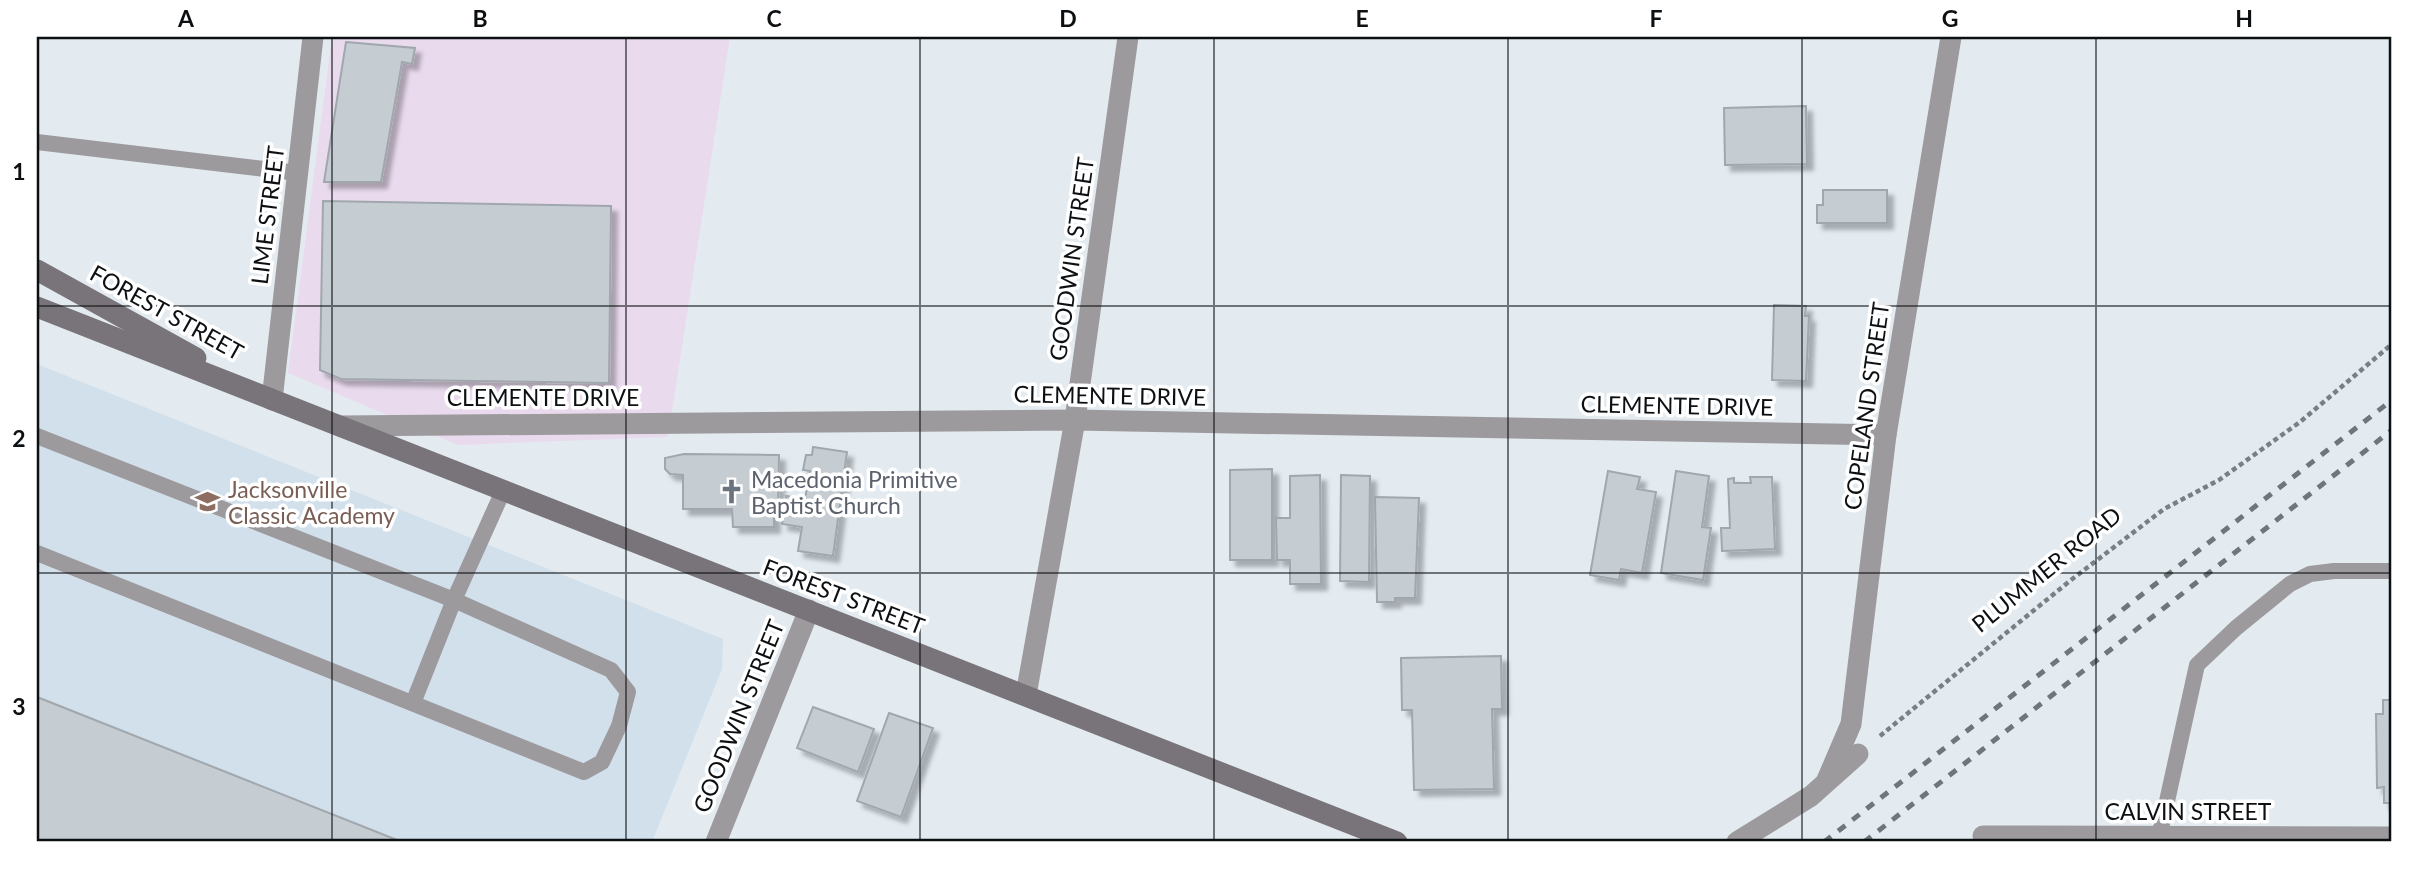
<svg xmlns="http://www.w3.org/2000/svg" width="2429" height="879" viewBox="0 0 2429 879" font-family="Lato,sans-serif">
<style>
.built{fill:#d2e0ec}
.industrial{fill:#e9daee}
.building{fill:#c5cdd3;stroke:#a0a7ad;stroke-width:2;filter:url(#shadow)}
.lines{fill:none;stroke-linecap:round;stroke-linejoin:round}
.path{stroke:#797f83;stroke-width:4.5;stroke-dasharray:5 3.5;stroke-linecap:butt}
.lane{stroke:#9d9a9e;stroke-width:16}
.street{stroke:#9d9a9e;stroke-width:21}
.secondary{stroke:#787479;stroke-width:21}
.rail{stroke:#707579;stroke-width:5;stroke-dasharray:9 9;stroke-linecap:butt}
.grid{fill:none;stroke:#0d1012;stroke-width:2;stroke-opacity:0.55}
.labels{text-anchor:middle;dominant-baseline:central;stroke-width:7;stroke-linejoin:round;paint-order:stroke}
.street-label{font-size:23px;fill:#0d1012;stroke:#fff}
.worship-label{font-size:23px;fill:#5b616d;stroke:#fff;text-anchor:start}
.education-label{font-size:23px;fill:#785e54;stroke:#fff;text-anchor:start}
.neatline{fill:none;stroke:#0d1012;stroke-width:2.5}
.grid-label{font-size:23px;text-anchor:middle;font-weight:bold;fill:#0d1012}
</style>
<defs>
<filter id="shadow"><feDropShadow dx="6" dy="6" stdDeviation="2" flood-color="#0004"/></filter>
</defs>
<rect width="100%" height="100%" fill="#e3ebf1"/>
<polygon class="built" points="37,364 723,639 722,669 652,842 37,842"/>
<polygon class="industrial" points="332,37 730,37 668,437 458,445 288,373"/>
<g class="building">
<polygon points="346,42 415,48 412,64 402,62 381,182 324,182"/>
<polygon points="1806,106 1807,164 1725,165 1724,108"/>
<polygon points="1823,190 1887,190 1887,223 1817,223 1817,205 1823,205"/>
<polygon points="323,201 611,206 609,383 341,379 320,370"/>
<polygon points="1774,305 1806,306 1805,316 1809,316 1806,381 1772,380"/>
<polygon points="813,447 847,452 833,556 798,551 802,527 782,524 786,496 805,499 810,471 803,470 806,455 812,455"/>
<polygon points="684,454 779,455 778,509 774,509 774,527 733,527 732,509 683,509 683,475 670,474 665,469 665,458"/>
<polygon points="1272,469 1272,560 1230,560 1230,470"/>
<polygon points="1608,471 1640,477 1637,489 1656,492 1642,573 1621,569 1619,580 1590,575"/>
<polygon points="1676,471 1709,476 1702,527 1711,528 1703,580 1661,573"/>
<polygon points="1320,475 1321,584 1290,584 1290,560 1277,560 1276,518 1290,518 1290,476"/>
<polygon points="1341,475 1370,476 1369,582 1340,581"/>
<polygon points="1750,477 1772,477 1775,549 1722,551 1721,528 1730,528 1728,479 1734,478 1734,483 1751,483"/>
<polygon points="1375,497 1419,498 1415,598 1395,598 1395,602 1377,602"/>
<polygon points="1501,656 1502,709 1492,709 1494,789 1414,790 1412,710 1402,710 1401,658"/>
<polygon points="37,697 402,842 37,842"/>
<polygon points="2383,700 2392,700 2392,803 2384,803 2384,787 2377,788 2376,714 2383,714"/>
<polygon points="813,707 874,729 858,772 797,748"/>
<polygon points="889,713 933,728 901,817 857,801"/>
</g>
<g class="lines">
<polyline class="path" points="1880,736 2071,580 2164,509 2219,480 2300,422 2392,344"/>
<g class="lane">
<polyline points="37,142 298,173"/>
<polyline points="37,436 454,600 611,670 628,692 619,726 602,762 584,772 37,553"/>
<polyline points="413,703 454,600 503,491"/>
<polyline points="2158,842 2197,665 2236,628 2290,584 2310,574 2334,571 2392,571"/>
</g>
<g class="street">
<polyline points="272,400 313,37"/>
<polyline points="340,426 1075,420 1886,435"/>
<polyline points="1026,695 1075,420 1128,37"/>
<polyline points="1827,780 1851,724 1886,435 1951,37"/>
<polyline points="1983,836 2392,837"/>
<polyline points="716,842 809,610"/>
<polyline points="1737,842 1811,796 1858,754"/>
</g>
<g class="secondary">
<polyline points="37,270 196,358"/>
<polyline points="37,307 1397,842"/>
</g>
<g class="rail">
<polyline points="1824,842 2392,400"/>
<polyline points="1864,842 2392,430"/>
</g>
</g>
<path class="grid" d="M 332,37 L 332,842M 626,37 L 626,842M 920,37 L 920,842M 1214,37 L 1214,842M 1508,37 L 1508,842M 1802,37 L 1802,842M 2096,37 L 2096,842M 37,306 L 2392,306M 37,573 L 2392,573"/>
<defs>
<symbol id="church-bare" viewBox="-9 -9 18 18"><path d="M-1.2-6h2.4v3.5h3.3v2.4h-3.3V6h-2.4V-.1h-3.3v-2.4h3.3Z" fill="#6b7280" stroke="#fff" stroke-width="2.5" paint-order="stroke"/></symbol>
<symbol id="school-bare" viewBox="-9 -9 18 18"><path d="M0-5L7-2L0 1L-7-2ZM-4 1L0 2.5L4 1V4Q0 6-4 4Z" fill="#8d6e63" stroke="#fff" stroke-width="2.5" paint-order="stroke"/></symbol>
</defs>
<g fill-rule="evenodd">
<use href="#church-bare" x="714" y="474" width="35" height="35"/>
<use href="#school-bare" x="190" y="484" width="35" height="35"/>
</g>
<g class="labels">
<g class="street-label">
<text transform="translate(267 215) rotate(-83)">LIME STREET</text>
<text transform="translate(1071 259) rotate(-82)">GOODWIN STREET</text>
<text transform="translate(167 312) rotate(29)">FOREST STREET</text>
<text transform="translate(1110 395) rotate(1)">CLEMENTE DRIVE</text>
<text x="543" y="397">CLEMENTE DRIVE</text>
<text transform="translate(1677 405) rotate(1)">CLEMENTE DRIVE</text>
<text transform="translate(1866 406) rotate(-82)">COPELAND STREET</text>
<text transform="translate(2046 569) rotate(-39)">PLUMMER ROAD</text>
<text transform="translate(844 596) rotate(21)">FOREST STREET</text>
<text transform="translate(738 716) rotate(-68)">GOODWIN STREET</text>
<text x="2188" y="811">CALVIN STREET</text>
</g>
<g class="worship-label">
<text x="751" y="479">Macedonia Primitive<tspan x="751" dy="26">Baptist Church</tspan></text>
</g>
<g class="education-label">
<text x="228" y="489">Jacksonville<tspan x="228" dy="26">Classic Academy</tspan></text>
</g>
</g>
<rect width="2429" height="879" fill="none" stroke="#ffffff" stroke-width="77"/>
<rect x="38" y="38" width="2352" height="802" class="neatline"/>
<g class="grid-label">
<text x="186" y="27">A</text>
<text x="480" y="27">B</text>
<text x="774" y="27">C</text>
<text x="1068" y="27">D</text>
<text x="1362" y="27">E</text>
<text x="1656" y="27">F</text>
<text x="1950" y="27">G</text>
<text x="2244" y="27">H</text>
<text x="19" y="180">1</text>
<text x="19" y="447">2</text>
<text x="19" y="715">3</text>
</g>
</svg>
